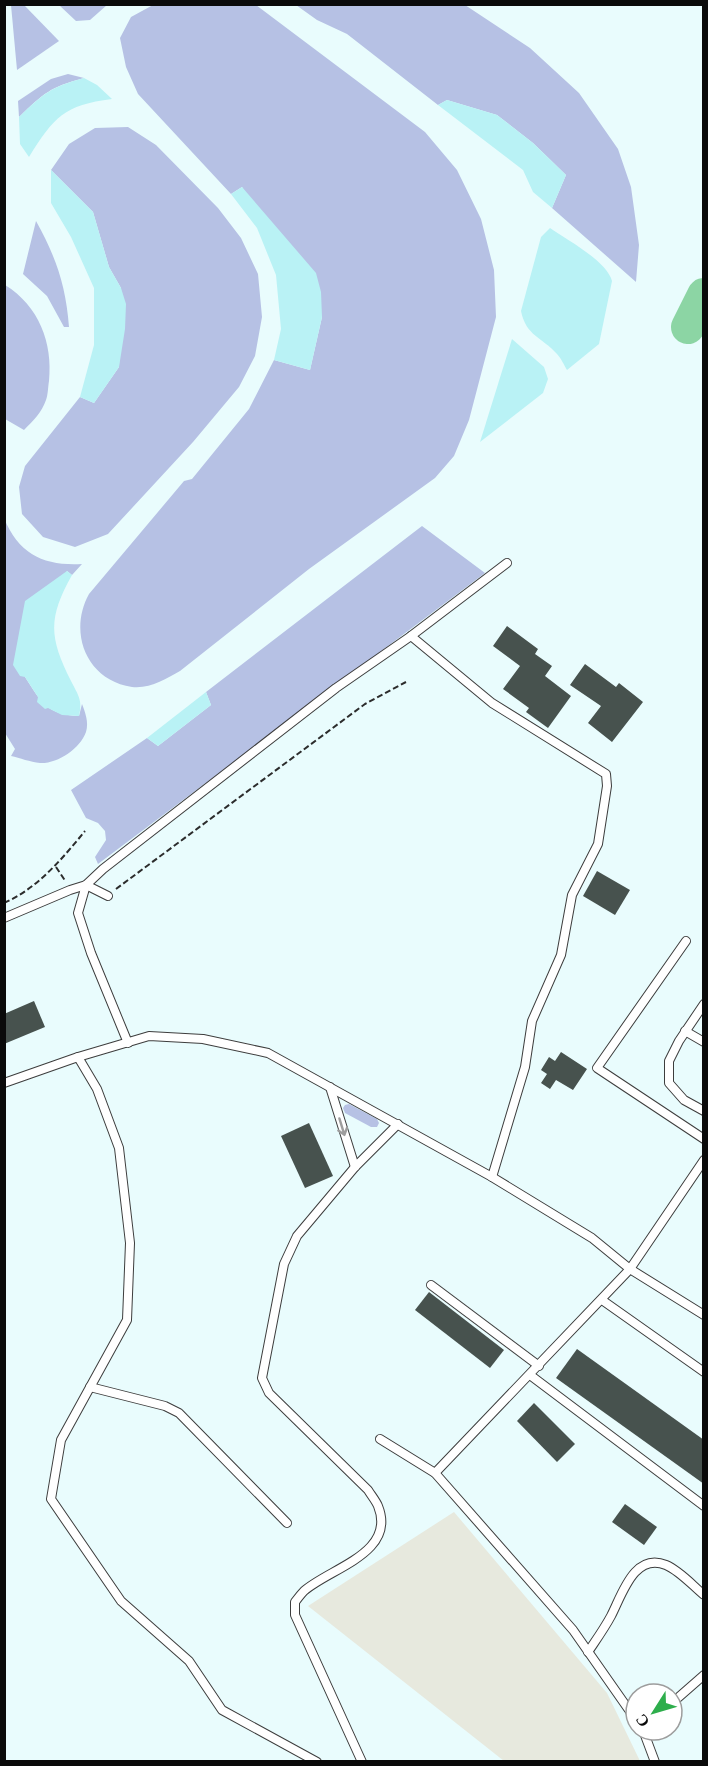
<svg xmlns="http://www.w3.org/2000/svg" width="708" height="1766" viewBox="0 0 708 1766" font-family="'Times New Roman',serif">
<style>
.industrial{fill:#e7e9de}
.green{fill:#b6c1e4}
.sand{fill:#b9f2f5}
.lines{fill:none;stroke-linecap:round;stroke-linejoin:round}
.taxiway{stroke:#8cd5a4;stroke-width:34}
.building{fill:#47524e}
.lane-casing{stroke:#3d3d3d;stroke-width:10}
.path{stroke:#2c2c2c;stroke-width:2;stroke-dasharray:6 3;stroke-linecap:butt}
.lane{stroke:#fff;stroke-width:8}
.oneway{stroke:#9d9d9d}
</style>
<rect width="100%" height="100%" fill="#e9fcfd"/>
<polygon class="industrial" points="454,1512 607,1693 640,1761 504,1761 308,1606"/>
<g class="green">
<polygon points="11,5 24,5 59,41 17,70"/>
<polygon points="59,5 107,5 90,20 76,21"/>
<path d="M 153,5 L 256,5 L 425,132 L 457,170 L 481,219 L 494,270 L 496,317 L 469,420 L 454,456 L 435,478 L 309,569 L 180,671 C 166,679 150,689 132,687 C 86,680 68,632 89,594 L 184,481 L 192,479 L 249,409 L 274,360 L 310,370 L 322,317 L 242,187 L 231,194 L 138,94 L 126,67 L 120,38 L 131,17 Z"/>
<polygon points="296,5 465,5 530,48 579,93 618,149 631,187 639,245 636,282 552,208 566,175 533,143 497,115 447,100 438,105 347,34 317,20"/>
<path d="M 68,74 L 84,78 C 50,87 44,93 19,117 L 18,101 L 51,79 Z"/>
<polygon points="128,127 156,145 218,208 241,238 258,274 262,317 255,356 239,387 193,442 108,534 75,547 43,537 22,514 19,487 25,466 80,397 94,403 119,367 121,288 109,267 93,212 51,170 69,144 95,128"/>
<path d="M 36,221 C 56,257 66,286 69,327 L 64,327 L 47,296 L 23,274 Z"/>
<path d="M 5,285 C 39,306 53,343 49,381 C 48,387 48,395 46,400 C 42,412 33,421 24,430 L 5,419 Z"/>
<path d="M 4,518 C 19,555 45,566 82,564 L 72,575 L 67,571 L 25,677 C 41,702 47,715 79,716 L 82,704 C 85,712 89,722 86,732 C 80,749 57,764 40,763 C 30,762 20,758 11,756 L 15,749 L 5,733 Z"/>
<polygon points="422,526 485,573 98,864 95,857 106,840 105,831 98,823 86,818 71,790 147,738 158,746 211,705 206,692"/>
<polygon points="349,1104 377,1119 379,1123 377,1127 371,1127 345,1113 343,1108 345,1105"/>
</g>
<g class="sand">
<path d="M 84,78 L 97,85 L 112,99 C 64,105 54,117 29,157 L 20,144 L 19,117 C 44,93 51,87 84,78 Z"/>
<polygon points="447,100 497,115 533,143 566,175 552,208 533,192 523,170 438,105"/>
<polygon points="51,170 93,212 109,267 121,288 126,304 125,329 119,367 94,403 80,397 94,345 94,288 71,237 51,203"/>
<polygon points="242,187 316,273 321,292 322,317 310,370 274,360 281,329 276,275 257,228 231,194"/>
<path d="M 550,228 C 567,240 607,261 612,281 L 599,344 L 567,370 C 564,365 561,358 557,354 C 542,337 526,336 521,311 L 541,237 Z"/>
<polygon points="512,339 544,367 548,379 543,393 480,442"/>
<path d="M 67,571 L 72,575 C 48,618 49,637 71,681 C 78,695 83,700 79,716 L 62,715 L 48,708 L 45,709 L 37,702 L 38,697 L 25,677 L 20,676 L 13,665 L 25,601 Z"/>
<polygon points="206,692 211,705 158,746 147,738"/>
</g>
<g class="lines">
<polyline class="taxiway" points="688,327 704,295"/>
</g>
<g class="building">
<polygon points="507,626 538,649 535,654 552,666 545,676 571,696 548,728 526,712 529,708 503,689 520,666 493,646"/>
<polygon points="585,664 616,687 619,683 643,702 612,742 588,723 601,706 570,685"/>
<polygon points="597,871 630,890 615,915 583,896"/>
<polygon points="34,1001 45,1027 4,1044 4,1014"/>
<polygon points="561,1052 587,1069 573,1090 556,1080 550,1089 541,1083 547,1074 541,1070 549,1057 555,1061"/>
<polygon points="309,1123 333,1176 305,1188 281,1136"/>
<polygon points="429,1292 504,1350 490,1368 415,1310"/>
<polygon points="577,1349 704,1440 704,1484 556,1378"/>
<polygon points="534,1403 575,1444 557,1462 517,1421"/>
<polygon points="625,1504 657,1527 644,1545 612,1522"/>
</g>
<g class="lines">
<defs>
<g id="lane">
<polyline points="411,636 492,703 606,774 607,786 598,844 572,895 561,955 532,1021 525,1067 492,1177"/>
<polyline points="108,896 86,885 78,913 91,953 128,1043"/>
<polyline points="4,918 70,890 86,885 103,869 336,688 411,636 507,563"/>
<polyline points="686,941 597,1068 704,1139"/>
<polyline points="704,1004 679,1041 669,1061 669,1083 684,1100 704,1111"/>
<polyline points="685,1031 704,1042"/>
<polyline points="78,1057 149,1036 203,1039 268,1053 492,1177 592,1238 630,1269 704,1315"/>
<polyline points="4,1083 78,1057 97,1089 119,1148 130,1243 127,1320 61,1440 51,1499 121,1601 189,1661 222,1710 317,1762"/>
<polyline points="330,1087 355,1167"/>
<polyline points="431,1285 539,1366"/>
<polyline points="602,1300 704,1372"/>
<polyline points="530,1375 704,1506"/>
<polyline points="90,1387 165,1406 179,1413 287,1523"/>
<polyline points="380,1439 435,1473 573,1630 636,1720"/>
<polyline points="435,1473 630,1269 704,1160"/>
<path d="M 588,1652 C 596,1640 604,1629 611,1616 C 622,1595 634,1552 666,1565 C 680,1571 692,1585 704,1595"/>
<polyline points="672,1703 704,1675"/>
<polyline points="643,1730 655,1762"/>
<path d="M 362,1762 L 295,1615 L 295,1602 C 298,1598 301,1594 304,1591 C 330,1568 397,1553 378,1506 C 376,1501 371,1495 368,1490 L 269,1393 L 262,1378 L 284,1264 L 297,1236 L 355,1167 L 398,1124"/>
</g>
</defs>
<use href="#lane" class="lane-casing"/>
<g class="path">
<polyline points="56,867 66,882"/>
<polyline points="116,889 365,704 406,682"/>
<path d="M 4,903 C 38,888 62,859 85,831"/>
</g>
<use href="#lane" class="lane"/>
</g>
<defs><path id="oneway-shaft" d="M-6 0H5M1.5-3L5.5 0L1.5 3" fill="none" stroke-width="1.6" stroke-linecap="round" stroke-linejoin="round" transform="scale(1.5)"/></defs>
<use class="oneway" href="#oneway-shaft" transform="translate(342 1127) rotate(73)"/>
<rect width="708" height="1766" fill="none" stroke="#0a0a0a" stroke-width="12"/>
<g transform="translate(654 1712) rotate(233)"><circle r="28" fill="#ffffff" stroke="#9d9d9d" stroke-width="1.5"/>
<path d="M0-4.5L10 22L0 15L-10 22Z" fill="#2eae4c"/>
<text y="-9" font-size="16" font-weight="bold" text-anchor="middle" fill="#0a0a0a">С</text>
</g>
</svg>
